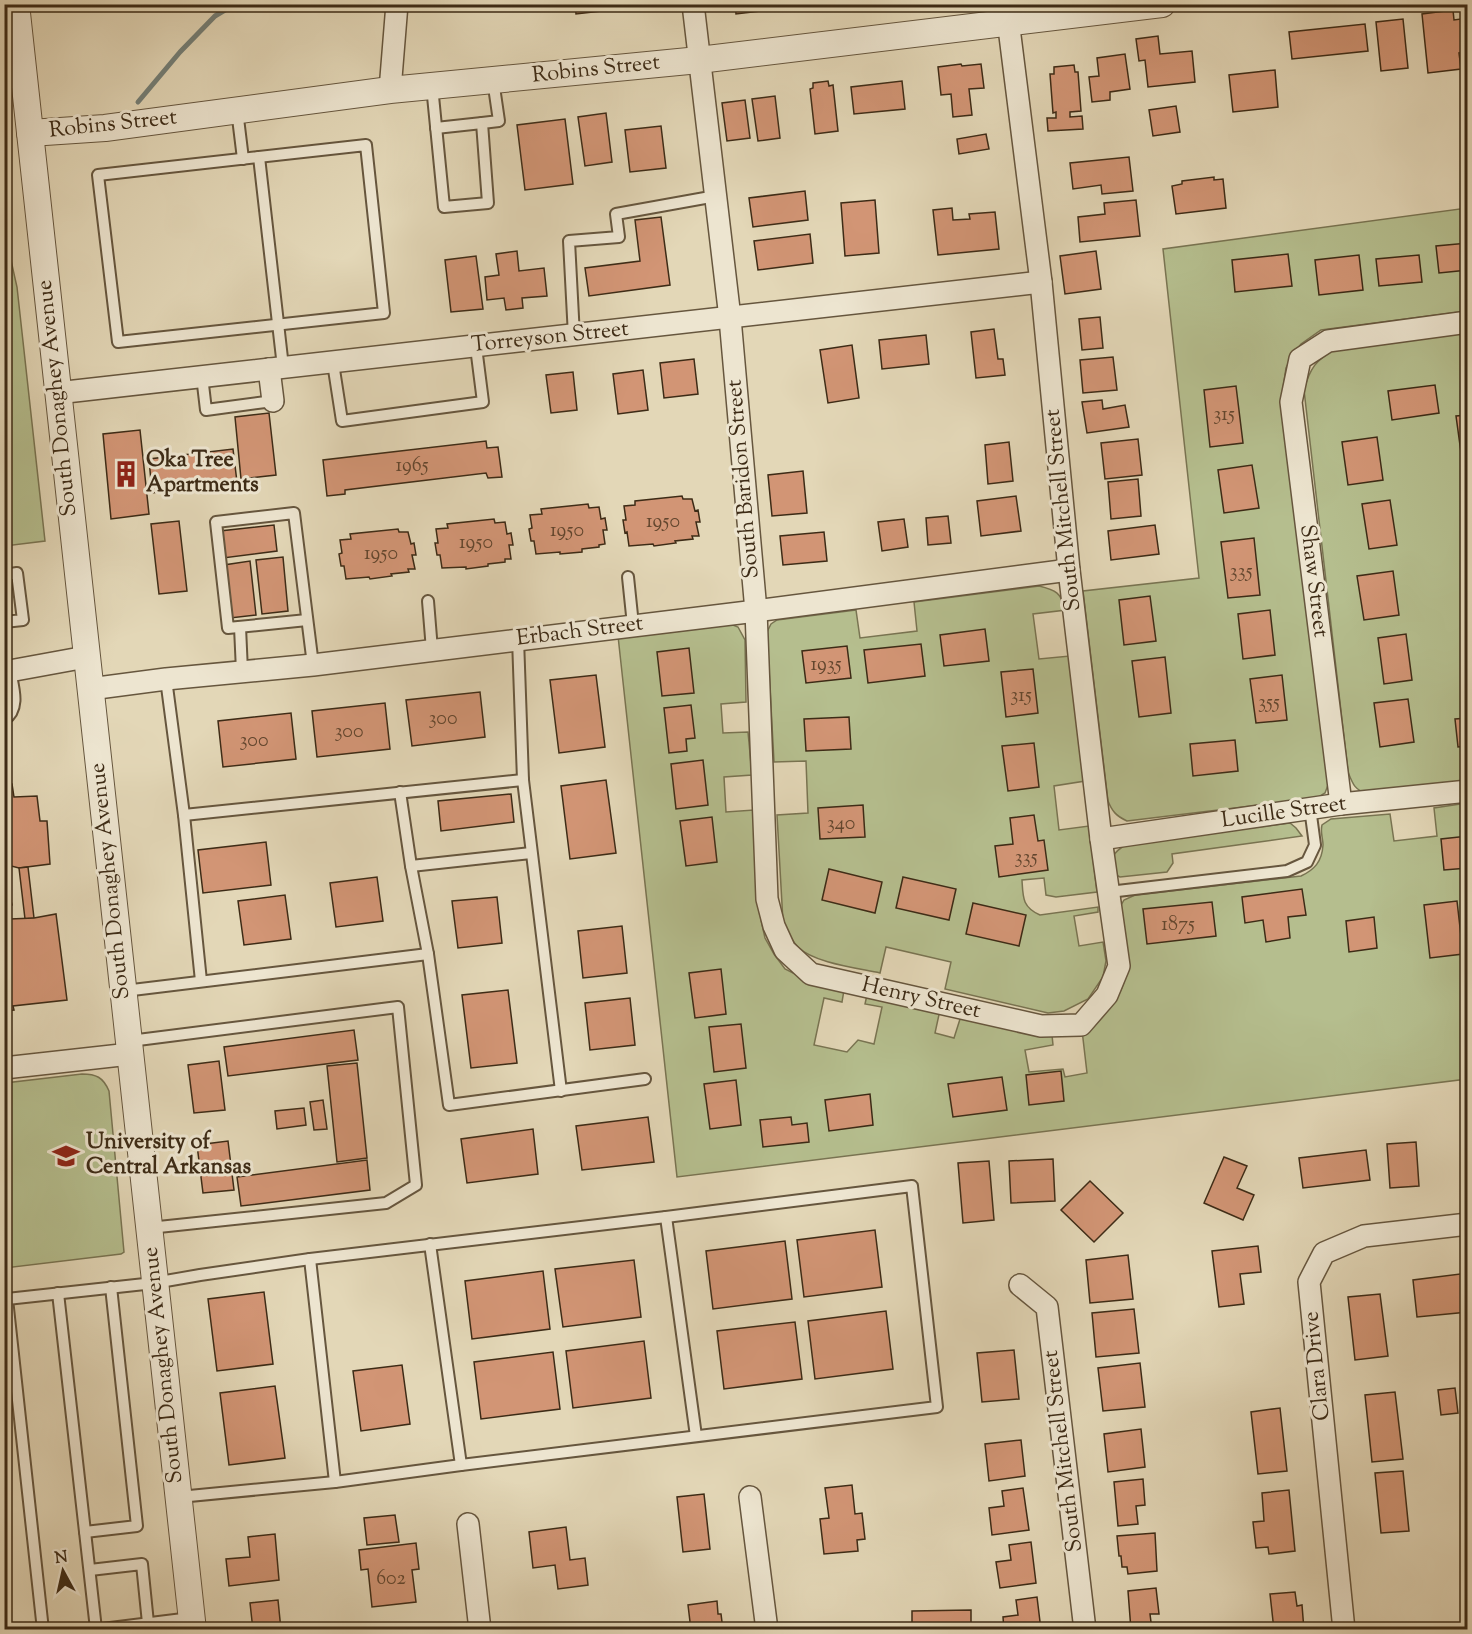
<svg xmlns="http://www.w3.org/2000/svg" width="1472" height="1634" viewBox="0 0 1472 1634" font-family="'Sorts Mill Goudy',serif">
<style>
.green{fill:#b5be8e;stroke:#797452;stroke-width:1.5}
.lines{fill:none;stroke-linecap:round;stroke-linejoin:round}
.stream{stroke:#747f77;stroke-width:5}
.building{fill:#d29575;stroke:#3d2b16;stroke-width:1.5}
.service-casing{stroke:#66563e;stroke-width:14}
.minor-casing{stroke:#66563e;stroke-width:24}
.tertiary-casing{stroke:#66563e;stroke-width:28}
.service{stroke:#ede5d0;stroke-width:10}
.minor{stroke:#ede5d0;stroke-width:21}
.tertiary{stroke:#ede5d0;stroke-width:26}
.labels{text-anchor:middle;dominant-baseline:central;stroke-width:6;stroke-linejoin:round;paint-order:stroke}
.number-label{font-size:20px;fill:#62462e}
.street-label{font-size:22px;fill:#3d2b16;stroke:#ede5d0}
.poi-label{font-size:22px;font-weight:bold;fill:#3d2b16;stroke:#ede5d0;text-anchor:start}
</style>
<rect width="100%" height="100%" fill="#e3d7b7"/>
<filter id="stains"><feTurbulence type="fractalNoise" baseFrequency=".00333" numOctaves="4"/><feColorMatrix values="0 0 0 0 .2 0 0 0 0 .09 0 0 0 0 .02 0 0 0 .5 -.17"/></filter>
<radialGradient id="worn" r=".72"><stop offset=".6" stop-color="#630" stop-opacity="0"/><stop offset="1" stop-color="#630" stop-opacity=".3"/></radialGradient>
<g class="green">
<path d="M 1467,208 L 1467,311 L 1321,330 L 1301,344 L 1292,356 L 1286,368 L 1282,395 L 1328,785 L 1325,793 L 1317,798 L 1127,821 C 1116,816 1112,811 1108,801 L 1083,591 L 1199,578 L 1163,249 Z"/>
<polygon points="8,247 17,287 45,541 5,546 4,248"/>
<path d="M 1467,333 L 1467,782 L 1368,794 C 1355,790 1353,785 1348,772 L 1304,390 C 1310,368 1316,360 1335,349 Z"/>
<path d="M 1039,586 C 1056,590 1061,593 1066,610 L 1033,614 L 1039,659 L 1070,656 L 1085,781 L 1054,786 L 1059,830 L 1089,826 L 1097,892 L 1056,897 L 1046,895 L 1044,878 L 1022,880 C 1023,897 1022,907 1040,915 L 1098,907 L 1098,912 L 1074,916 L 1079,946 L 1103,942 L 1106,961 L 1103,977 L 1088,999 L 1064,1011 L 1048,1013 L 945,989 L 951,962 L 886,947 L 880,973 C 857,968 814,963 798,947 C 791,940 787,931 783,922 L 777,815 L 808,813 L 806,761 L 774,762 L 767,632 L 771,624 L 777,620 L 856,610 L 860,638 L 917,631 L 914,602 Z"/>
<path d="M 728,623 L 738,627 L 745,640 L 746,702 L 721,704 L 723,733 L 748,732 L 752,775 L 724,777 L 726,812 L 754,810 L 761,920 L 765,938 L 774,954 L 785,969 L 805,979 L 844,990 L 842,1002 L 824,998 L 814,1045 L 847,1052 L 858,1040 L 874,1044 L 882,1007 L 865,1004 L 867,995 L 940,1010 L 935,1033 L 954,1038 L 961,1016 L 1052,1035 L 1053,1045 L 1025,1050 L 1029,1072 L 1063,1069 L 1065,1077 L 1087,1073 L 1082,1030 C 1096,1019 1113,1007 1121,990 C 1132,967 1123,932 1120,907 L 1124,900 L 1135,895 L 1301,876 C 1314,870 1322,862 1323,845 C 1323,838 1320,832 1322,825 L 1331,819 L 1390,814 L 1394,841 L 1437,836 L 1434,808 L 1467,803 L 1467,1079 L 677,1177 L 618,636 Z"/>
<path d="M 1290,823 L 1296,828 L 1302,836 L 1172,854 L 1173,863 L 1167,872 L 1120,877 L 1114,874 C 1111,856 1112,853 1127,844 Z"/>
<path d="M 82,1074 C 96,1074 103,1077 109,1091 L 124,1252 L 121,1254 L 5,1268 L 5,1083 Z"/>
</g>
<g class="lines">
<polyline class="stream" points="138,102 180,52 215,16 235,4"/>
</g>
<g class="building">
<polygon points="575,4 600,4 601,11 576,14"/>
<polygon points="735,4 760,4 760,11 736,14"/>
<polygon points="1453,10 1454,20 1468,18 1468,52 1459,53 1461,69 1428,73 1422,14"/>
<polygon points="1403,19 1408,68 1381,71 1376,22"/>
<polygon points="1365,24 1368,51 1292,59 1289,32"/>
<polygon points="1158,36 1160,54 1192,51 1195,82 1148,87 1145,60 1139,61 1136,39"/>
<polygon points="1125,54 1130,89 1110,92 1110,100 1092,102 1089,77 1099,76 1097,58"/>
<polygon points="961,64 962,66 981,64 984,88 969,89 972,115 953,117 951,94 941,95 938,67"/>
<polygon points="1074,65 1075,72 1078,72 1081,111 1070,112 1070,117 1082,116 1083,129 1048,131 1047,118 1056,118 1056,112 1053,113 1050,74 1054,74 1054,67"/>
<polygon points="1275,70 1278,107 1233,112 1229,75"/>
<polygon points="828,81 829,86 833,85 838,131 815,134 810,89 813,88 813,83"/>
<polygon points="902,81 905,109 854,114 851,87"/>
<polygon points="775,96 780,138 758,141 752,99"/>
<polygon points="745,100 750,138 727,141 722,103"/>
<polygon points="1176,106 1180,132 1153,136 1149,110"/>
<polygon points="606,113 612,162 585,166 578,117"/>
<polygon points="565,119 573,184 525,190 517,125"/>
<polygon points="661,126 666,168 630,172 625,130"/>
<polygon points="986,134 989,149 959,154 957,139"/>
<polygon points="1129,157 1133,191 1102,194 1101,185 1073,189 1070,163"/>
<polygon points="1214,177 1214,180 1223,179 1226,208 1176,214 1172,186 1182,184 1182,181"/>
<polygon points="805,191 808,220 753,227 749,198"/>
<polygon points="875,200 879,253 845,256 841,203"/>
<polygon points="1136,200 1140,236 1080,242 1078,217 1105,214 1104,203"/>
<polygon points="952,208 953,220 970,219 969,214 995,212 999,249 938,255 933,210"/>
<polygon points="661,217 670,285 589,296 585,268 640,261 635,220"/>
<polygon points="810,234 813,263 758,270 754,241"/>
<polygon points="1468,243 1468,270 1439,273 1436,246"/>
<polygon points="517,251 519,271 544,268 547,296 522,298 523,308 506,310 504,298 487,300 485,277 499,275 496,254"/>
<polygon points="1096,251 1101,289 1065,294 1060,256"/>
<polygon points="1288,254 1292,286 1235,292 1232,260"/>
<polygon points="1359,255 1363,290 1319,295 1315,260"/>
<polygon points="1419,255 1422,282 1379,286 1376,259"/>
<polygon points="476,256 483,309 451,312 445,260"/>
<polygon points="1100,317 1103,348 1082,350 1079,319"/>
<polygon points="994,329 998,359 1003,359 1005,375 976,378 971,332"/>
<polygon points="926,335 929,364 882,369 879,340"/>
<polygon points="852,345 859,398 828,403 820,350"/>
<polygon points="1113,357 1117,390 1083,393 1080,360"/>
<polygon points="694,359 698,394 664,398 660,363"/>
<polygon points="643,370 648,410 618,414 613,374"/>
<polygon points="573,372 577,410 551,413 546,375"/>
<polygon points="1435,385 1439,413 1392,420 1388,391"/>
<polygon points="1236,386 1243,443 1210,447 1204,390"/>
<polygon points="1102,400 1103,409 1125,405 1129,427 1087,433 1082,402"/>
<polygon points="269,413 276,475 241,479 235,417"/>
<polygon points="1468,415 1468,459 1462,460 1456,416"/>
<polygon points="140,430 149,514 111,519 103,434"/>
<polygon points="1377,437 1383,480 1348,485 1342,442"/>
<polygon points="1138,439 1142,475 1105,479 1101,443"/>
<polygon points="486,441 487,448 498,447 502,477 488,478 486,473 345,490 345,494 327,496 323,460"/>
<polygon points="1009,442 1013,481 988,484 985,445"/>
<polygon points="233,449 237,482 152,493 149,459"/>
<polygon points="1252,465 1259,508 1224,513 1218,470"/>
<polygon points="803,471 807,513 772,516 768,475"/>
<polygon points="1138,479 1141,516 1111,519 1108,482"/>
<polygon points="682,496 683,499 692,499 695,511 698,510 700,522 696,522 699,536 692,536 693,539 675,541 676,543 654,546 653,544 629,546 627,532 625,533 623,520 626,520 624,506 635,505 635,501"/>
<polygon points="1016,496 1021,531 981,536 977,501"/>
<polygon points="1390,500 1397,545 1369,549 1362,504"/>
<polygon points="588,504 589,508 599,507 601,519 605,518 607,530 603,530 605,544 599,545 599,547 582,549 582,552 560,554 560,552 536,554 534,541 531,541 529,529 532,528 530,515 542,514 541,509"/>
<polygon points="948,516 951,543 928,545 926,518"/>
<polygon points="494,519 495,523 505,522 507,534 511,533 513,545 509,545 511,559 505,559 505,562 488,564 488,566 466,569 466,567 442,568 440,555 437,555 435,543 438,543 436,529 448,528 447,524"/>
<polygon points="904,519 908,547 882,551 878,522"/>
<polygon points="179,521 187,591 159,594 151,524"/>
<polygon points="274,525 277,551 223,558 220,531"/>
<polygon points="1155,525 1159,554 1111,560 1108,531"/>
<polygon points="398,529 399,532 408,532 411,544 414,543 416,555 412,555 415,569 408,569 409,572 391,574 392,576 370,579 369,577 346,579 344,566 341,566 339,554 342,553 340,540 351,539 350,534"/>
<polygon points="824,532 827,561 783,565 780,536"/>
<polygon points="1254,538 1260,595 1228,598 1221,542"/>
<polygon points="283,557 288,611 262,614 256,560"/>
<polygon points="250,561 256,615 230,618 224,565"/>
<polygon points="1393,571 1399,615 1364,620 1357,576"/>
<polygon points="1150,596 1156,641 1124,645 1119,600"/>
<polygon points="1270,610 1275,655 1243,659 1238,614"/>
<polygon points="985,629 989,661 944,666 940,635"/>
<polygon points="1406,634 1412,680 1384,684 1378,638"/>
<polygon points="921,644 925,676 868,683 864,650"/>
<polygon points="847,646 851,678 806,683 802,651"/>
<polygon points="689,648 694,693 662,696 657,652"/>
<polygon points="1165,657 1171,713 1139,717 1132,661"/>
<polygon points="1033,669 1038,713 1006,717 1001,672"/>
<polygon points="596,675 605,747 559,753 550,680"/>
<polygon points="1282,675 1287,720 1256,723 1250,679"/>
<polygon points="480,692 485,737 412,746 406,700"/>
<polygon points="1408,699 1414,742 1380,747 1374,703"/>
<polygon points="385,703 390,749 317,757 312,711"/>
<polygon points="691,705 695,738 686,739 687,751 669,753 664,708"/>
<polygon points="291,713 296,759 223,767 218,721"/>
<polygon points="849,717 851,749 806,751 804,719"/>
<polygon points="1468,718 1468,746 1458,747 1455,719"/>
<polygon points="1235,740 1238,771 1193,776 1190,744"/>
<polygon points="1034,743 1039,787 1008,791 1002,746"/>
<polygon points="703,760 708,805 676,809 671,764"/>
<polygon points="606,780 616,853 570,859 561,786"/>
<polygon points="12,784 14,797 37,796 40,821 47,821 50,864 19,868 11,866 11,860 4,861 4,785"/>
<polygon points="511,794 514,822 441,831 438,801"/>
<polygon points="863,805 865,837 820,839 818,808"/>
<polygon points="1034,815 1038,841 1044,840 1048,870 999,877 995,846 1013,844 1010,818"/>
<polygon points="712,817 717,862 686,866 680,821"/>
<polygon points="1468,836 1468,868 1444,870 1441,839"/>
<polygon points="266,842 271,885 203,893 198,850"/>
<polygon points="28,867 34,918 25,919 19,868"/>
<polygon points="829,869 882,882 875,913 822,900"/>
<polygon points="377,877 383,921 336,927 330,883"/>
<polygon points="903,877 956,889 949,920 896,908"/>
<polygon points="4,883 7,883 12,905 7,906 10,919 34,918 56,914 67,1000 13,1006 14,1010 4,1011"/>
<polygon points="1302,889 1306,915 1288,917 1290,938 1266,942 1263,920 1245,923 1242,897"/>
<polygon points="285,895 291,939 244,945 238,901"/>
<polygon points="497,897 502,943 458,948 452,901"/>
<polygon points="1457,901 1463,954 1430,958 1424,905"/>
<polygon points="1212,902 1216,936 1147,944 1143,909"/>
<polygon points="973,903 1026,915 1019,946 966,934"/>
<polygon points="1374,917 1377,948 1349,952 1346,921"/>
<polygon points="622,926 627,973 583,978 578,931"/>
<polygon points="721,969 726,1014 695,1018 689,973"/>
<polygon points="508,990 517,1063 471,1068 462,995"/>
<polygon points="630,998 635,1045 590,1050 585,1003"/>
<polygon points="741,1024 746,1068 714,1072 709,1027"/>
<polygon points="354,1030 358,1060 228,1076 224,1047"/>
<polygon points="219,1061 225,1110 194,1113 188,1065"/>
<polygon points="357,1063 367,1158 337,1162 327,1066"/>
<polygon points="1061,1071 1064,1101 1029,1105 1026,1075"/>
<polygon points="1002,1077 1007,1110 953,1117 948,1084"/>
<polygon points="736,1080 741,1125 710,1129 704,1084"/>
<polygon points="870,1094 873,1125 829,1131 825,1100"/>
<polygon points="323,1100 327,1129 314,1130 310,1102"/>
<polygon points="304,1108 306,1125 277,1129 275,1111"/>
<polygon points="648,1117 654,1162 582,1170 576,1126"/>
<polygon points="791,1117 792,1125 807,1123 809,1142 763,1147 760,1120"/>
<polygon points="533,1129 538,1174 467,1183 461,1139"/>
<polygon points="228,1141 234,1190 203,1193 197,1145"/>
<polygon points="1416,1142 1419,1186 1390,1188 1387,1144"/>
<polygon points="1366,1150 1370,1180 1303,1188 1299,1158"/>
<polygon points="1224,1157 1247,1166 1237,1188 1254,1195 1243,1220 1204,1203"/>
<polygon points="1053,1159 1055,1201 1011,1203 1009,1161"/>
<polygon points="367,1160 370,1190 241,1206 237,1177"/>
<polygon points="989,1161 994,1220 963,1223 958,1163"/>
<polygon points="1090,1181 1123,1213 1094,1242 1061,1210"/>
<polygon points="875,1230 882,1287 804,1297 797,1240"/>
<polygon points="785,1241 792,1299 713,1309 706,1251"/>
<polygon points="1258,1246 1261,1272 1240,1274 1244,1304 1219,1307 1212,1251"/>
<polygon points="1128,1255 1133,1299 1090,1303 1086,1260"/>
<polygon points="634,1260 641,1317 563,1327 555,1269"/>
<polygon points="543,1271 550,1329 472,1339 465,1281"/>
<polygon points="1468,1273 1468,1312 1417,1317 1413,1280"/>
<polygon points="264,1292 273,1364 217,1371 208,1299"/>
<polygon points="1380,1294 1388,1356 1355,1360 1348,1297"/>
<polygon points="1134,1309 1139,1353 1096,1357 1092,1313"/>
<polygon points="886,1311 893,1369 815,1379 808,1321"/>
<polygon points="795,1322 802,1379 724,1389 717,1331"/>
<polygon points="644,1341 651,1398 573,1408 566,1351"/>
<polygon points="1014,1350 1019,1399 982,1402 977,1353"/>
<polygon points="553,1352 560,1409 481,1419 474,1362"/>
<polygon points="1140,1363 1145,1407 1103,1411 1098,1368"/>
<polygon points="402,1365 410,1424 361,1431 353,1371"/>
<polygon points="275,1386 285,1458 229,1465 220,1393"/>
<polygon points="1455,1388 1458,1413 1441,1415 1438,1390"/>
<polygon points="1395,1392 1403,1459 1372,1462 1365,1395"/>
<polygon points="1280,1408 1287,1471 1258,1474 1251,1412"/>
<polygon points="1141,1429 1145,1467 1108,1472 1104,1434"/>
<polygon points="1021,1440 1025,1476 989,1481 985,1444"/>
<polygon points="1403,1471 1409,1531 1381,1533 1375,1473"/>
<polygon points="1143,1479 1145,1505 1136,1506 1138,1524 1118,1526 1114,1482"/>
<polygon points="852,1485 855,1514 862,1513 865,1539 857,1540 858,1551 824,1554 820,1519 829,1518 825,1488"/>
<polygon points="1023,1488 1029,1530 992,1535 989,1508 1004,1506 1002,1491"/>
<polygon points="1289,1490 1295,1551 1269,1554 1268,1547 1256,1548 1253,1522 1264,1521 1262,1493"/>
<polygon points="704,1494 710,1549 683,1552 677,1497"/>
<polygon points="395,1515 399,1542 367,1545 364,1518"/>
<polygon points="566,1527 570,1560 585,1558 588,1585 558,1589 555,1565 533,1568 529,1532"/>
<polygon points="1155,1533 1157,1571 1128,1574 1127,1567 1122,1567 1121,1556 1119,1556 1117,1536"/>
<polygon points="275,1534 279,1580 229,1586 226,1559 250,1557 248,1537"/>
<polygon points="1031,1542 1036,1583 1000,1588 996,1562 1011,1560 1009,1545"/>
<polygon points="416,1543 419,1569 412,1570 416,1602 372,1607 368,1569 361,1570 359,1550"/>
<polygon points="1156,1588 1159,1614 1150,1614 1152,1630 1131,1630 1128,1591"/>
<polygon points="1295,1592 1297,1606 1302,1605 1304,1630 1274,1630 1270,1594"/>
<polygon points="1037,1597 1041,1630 1004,1630 1003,1617 1018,1615 1016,1600"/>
<polygon points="278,1600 281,1630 253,1630 250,1603"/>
<polygon points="717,1601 718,1614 721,1614 723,1630 691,1630 688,1605"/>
<polygon points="971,1610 971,1630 912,1629 912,1611"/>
</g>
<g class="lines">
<defs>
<g id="service">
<polyline points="432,86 444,207 488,203 482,123 499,121 493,80"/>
<polyline points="237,110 243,159"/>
<polyline points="436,128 482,123"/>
<polygon points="366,145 384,313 118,342 98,175"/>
<polyline points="259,157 283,367"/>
<polyline points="574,336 569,241 619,237 616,214 716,196"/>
<polyline points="333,363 342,421 483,402 476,347"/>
<polyline points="202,376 206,410 273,401"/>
<polyline points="4,575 17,573 23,620 4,622"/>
<polyline points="628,577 633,625"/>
<polyline points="428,601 432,650"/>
<polyline points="307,620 228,628 216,522 294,513 313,665"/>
<polyline points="240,627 242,671"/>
<polyline points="518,639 523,780 561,1091"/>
<polyline points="166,679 184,815 201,981"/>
<path d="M 4,720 C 21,709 13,687 10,671"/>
<polyline points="400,792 411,866 428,954 449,1105 645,1079"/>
<polyline points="184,815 523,780"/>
<polyline points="411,866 531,853"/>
<polyline points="1109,892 1287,871 1307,862 1315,845 1310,808"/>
<polyline points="124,991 428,954"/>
<polyline points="130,1041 398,1007 416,1185 386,1203 149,1228"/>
<polyline points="666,1217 696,1436"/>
<polyline points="430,1244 461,1465"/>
<polyline points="310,1259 335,1482"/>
<polyline points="58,1293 96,1629"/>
<polyline points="85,1532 137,1526 111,1287"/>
<polyline points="90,1570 142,1564 148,1623"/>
<polyline points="43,1630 7,1299 154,1283 200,1275 310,1259 666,1217 912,1186 937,1407 461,1465 335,1482 179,1497"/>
<polyline points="94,1630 191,1618"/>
</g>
<g id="minor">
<polyline points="693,4 730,318 756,611 767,899 774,926 785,950 811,974 1041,1026 1081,1025 1107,995 1119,966 1101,839 1069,570 1041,282 1006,4"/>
<polyline points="390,90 397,4"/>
<polyline points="269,369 273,401"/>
<polyline points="57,393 1041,282"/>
<polyline points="4,672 86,657"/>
<polyline points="90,689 166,679 313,665 756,611 1069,570"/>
<polyline points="1341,804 1291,402 1300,359 1328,341 1468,322"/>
<polyline points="1101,839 1341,804 1468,791"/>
<polyline points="4,1068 130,1054"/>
<polyline points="1020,1285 1047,1307 1085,1630"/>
<polyline points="750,1497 767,1630"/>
<polyline points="468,1524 480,1630"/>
<polyline points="1344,1630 1309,1282 1324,1253 1364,1236 1468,1224"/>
</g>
<g id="tertiary">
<polyline points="16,4 193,1630"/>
<polyline points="30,133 105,128 390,90 699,60 1162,4"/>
</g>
</defs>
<use href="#service" class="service-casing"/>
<use href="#minor" class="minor-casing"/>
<use href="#tertiary" class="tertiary-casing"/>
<use href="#service" class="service"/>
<use href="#minor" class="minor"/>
<use href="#tertiary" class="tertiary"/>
</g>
<defs>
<symbol id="building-bare" viewBox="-9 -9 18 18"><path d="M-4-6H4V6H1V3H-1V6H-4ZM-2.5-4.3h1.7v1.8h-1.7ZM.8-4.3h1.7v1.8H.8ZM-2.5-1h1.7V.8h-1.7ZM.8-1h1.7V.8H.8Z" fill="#8f2418" stroke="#ede5d0" stroke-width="2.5" paint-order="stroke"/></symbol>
<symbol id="university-bare" viewBox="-9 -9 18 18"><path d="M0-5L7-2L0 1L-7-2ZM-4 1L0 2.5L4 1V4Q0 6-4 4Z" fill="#8f2418" stroke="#ede5d0" stroke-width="2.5" paint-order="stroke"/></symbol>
</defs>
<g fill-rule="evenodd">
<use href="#building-bare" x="107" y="455" width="38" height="38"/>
<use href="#university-bare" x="47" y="1137" width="38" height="38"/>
</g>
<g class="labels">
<g class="number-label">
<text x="1224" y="415">315</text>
<text x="412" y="466">1965</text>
<text x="663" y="522">1950</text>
<text x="567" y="531">1950</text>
<text x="476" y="543">1950</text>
<text x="381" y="554">1950</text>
<text x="1241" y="572">335</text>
<text x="826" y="665">1935</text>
<text x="1021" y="696">315</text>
<text x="1269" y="703">355</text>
<text x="443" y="719">300</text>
<text x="349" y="732">300</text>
<text x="254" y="741">300</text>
<text x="841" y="824">340</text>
<text x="1026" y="858">335</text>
<text x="1178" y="925">1875</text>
<text x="391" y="1579">602</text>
</g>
<g class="street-label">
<text transform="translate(596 70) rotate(-6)">Robins Street</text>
<text transform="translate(113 125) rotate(-6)">Robins Street</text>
<text transform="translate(550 338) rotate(-6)">Torreyson Street</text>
<text transform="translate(58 398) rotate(-96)">South Donaghey Avenue</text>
<text transform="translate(744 479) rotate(-95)">South Baridon Street</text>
<text transform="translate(1064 510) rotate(-96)">South Mitchell Street</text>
<text transform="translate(1313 581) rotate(83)">Shaw Street</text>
<text transform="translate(580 632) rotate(-7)">Erbach Street</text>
<text transform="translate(1284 813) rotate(-8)">Lucille Street</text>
<text transform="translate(111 881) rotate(-96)">South Donaghey Avenue</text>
<text transform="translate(921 999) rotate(13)">Henry Street</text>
<text transform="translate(164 1365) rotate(-96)">South Donaghey Avenue</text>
<text transform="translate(1318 1366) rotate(-96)">Clara Drive</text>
<text transform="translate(1064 1451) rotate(-97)">South Mitchell Street</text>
</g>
<g class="poi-label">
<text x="146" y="461">Oka Tree<tspan x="146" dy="25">Apartments</tspan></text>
<text x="86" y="1143">University of<tspan x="86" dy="25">Central Arkansas</tspan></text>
</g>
</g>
<rect width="1472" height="1634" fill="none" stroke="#e3d7b7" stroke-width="24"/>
<rect x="6" y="6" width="1460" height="1622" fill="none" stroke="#3d2b16" stroke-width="3"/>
<rect x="12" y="12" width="1448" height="1610" fill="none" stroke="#3d2b16" stroke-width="1.5"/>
<g transform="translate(63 1571) rotate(352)" stroke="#ede5d0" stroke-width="4.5" paint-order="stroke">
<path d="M0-4.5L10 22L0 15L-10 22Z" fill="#3d2b16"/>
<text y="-9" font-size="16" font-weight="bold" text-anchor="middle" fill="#3d2b16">N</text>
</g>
<rect width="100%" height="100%" filter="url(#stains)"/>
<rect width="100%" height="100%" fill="url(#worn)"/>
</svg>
